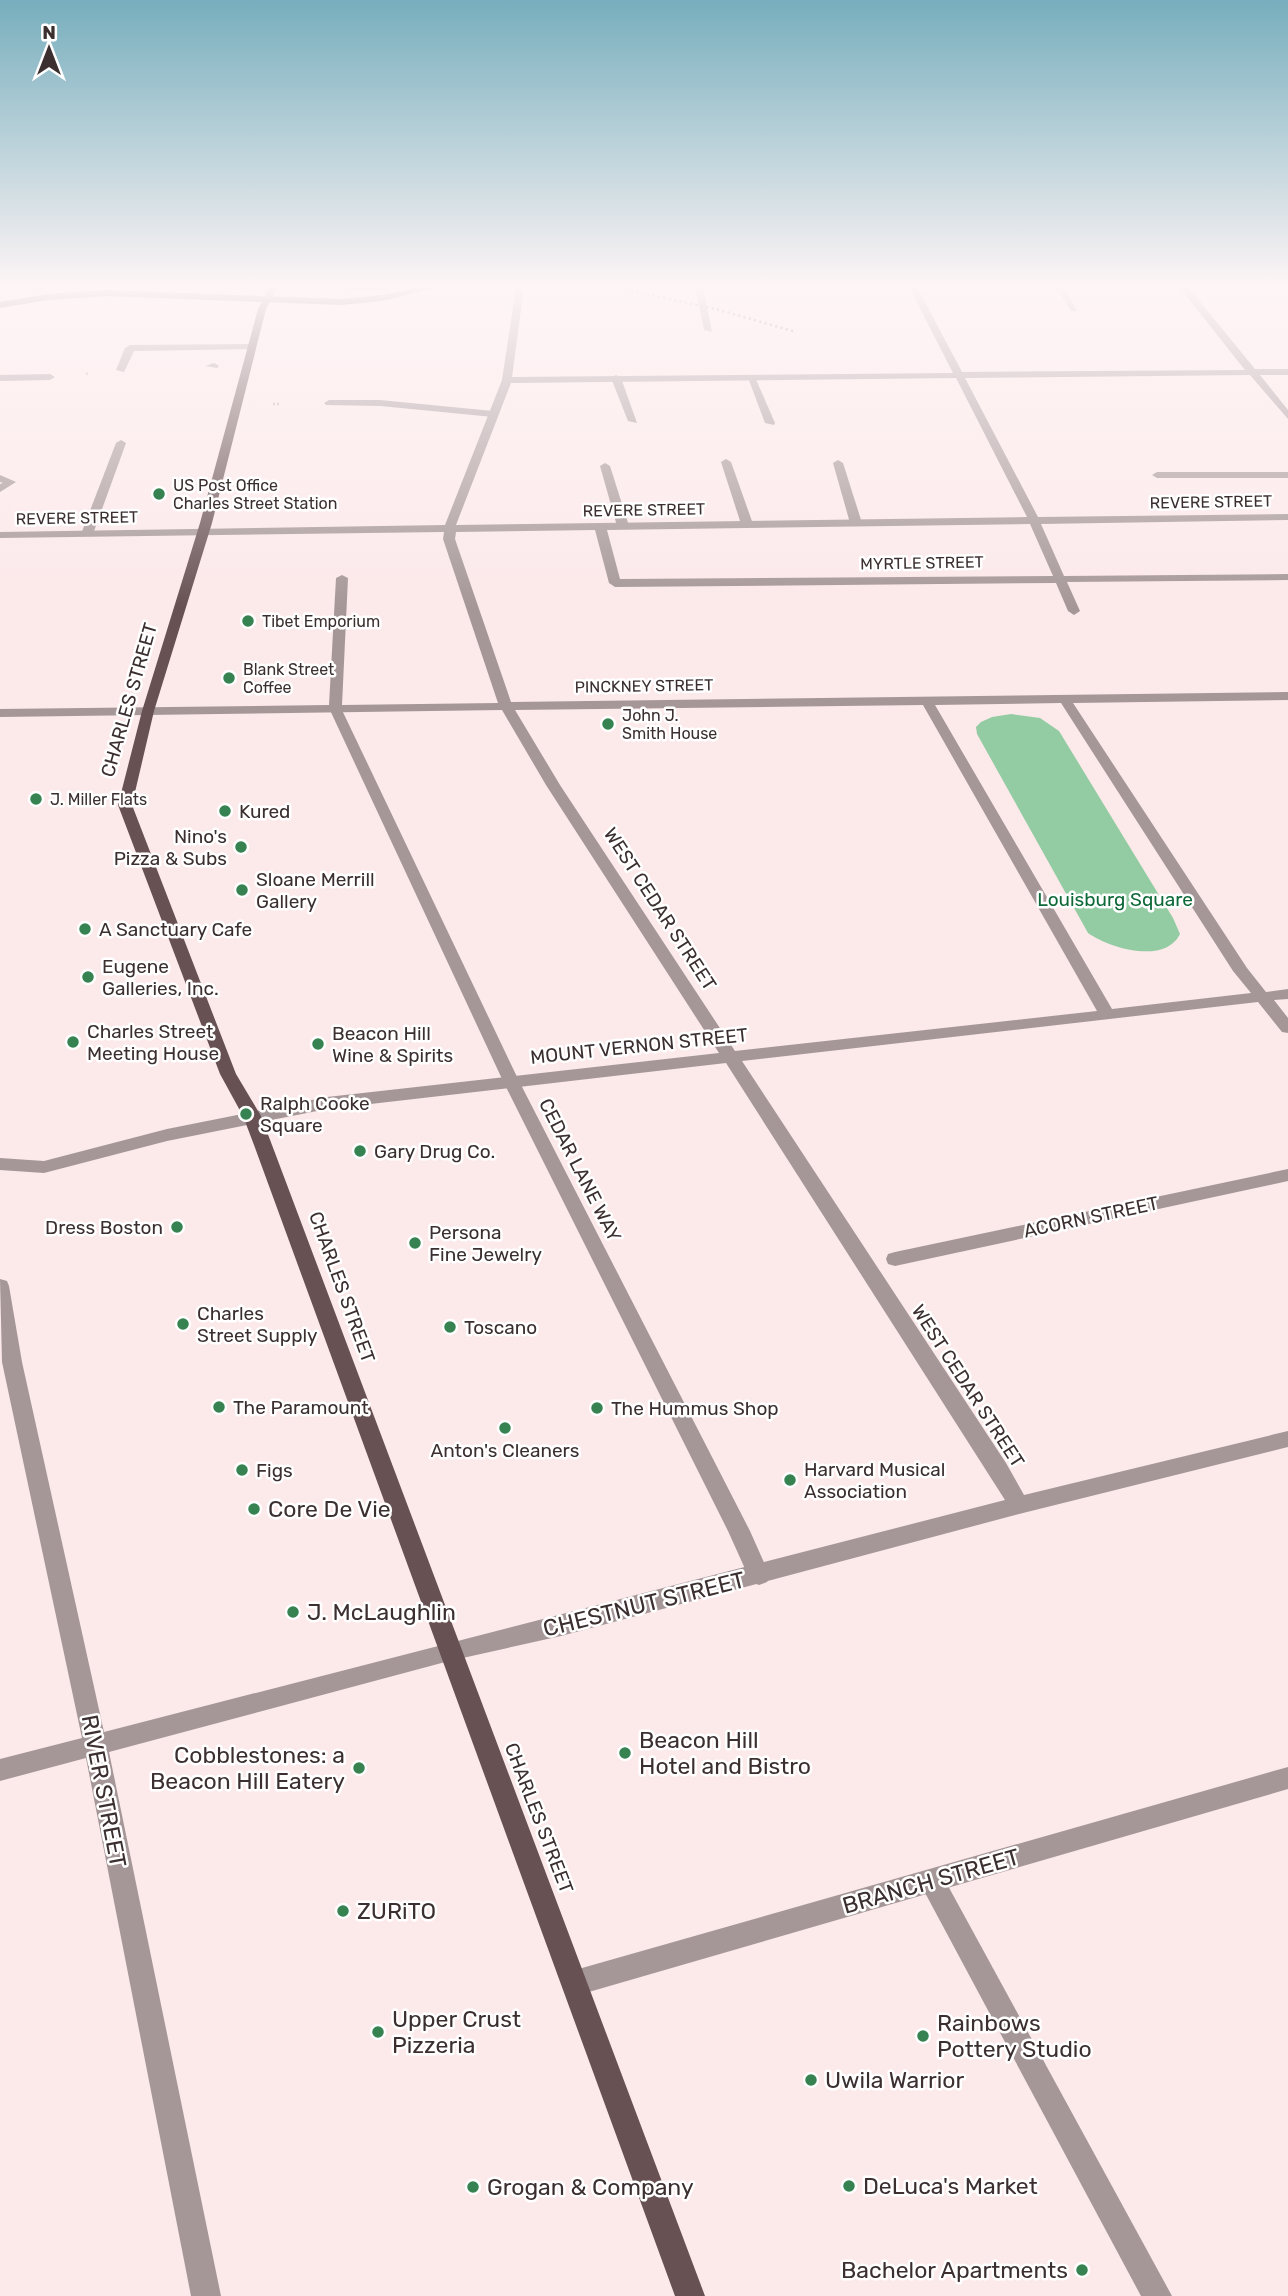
<svg xmlns="http://www.w3.org/2000/svg" width="1288" height="2296" viewBox="0 0 1288 2296" font-family="Rubik,sans-serif">
<style>
.forest{fill:#93cca3}
.lines{fill:none;stroke-linecap:round;stroke-linejoin:round}
.path{stroke:#c0afb0;stroke-width:2.5;stroke-dasharray:2 2;stroke-linecap:butt}
.service{fill:#a59798;fill-rule:evenodd}
.pedestrian{fill:#a59798;fill-rule:evenodd}
.minor{fill:#a59798;fill-rule:evenodd}
.primary{fill:#675153;fill-rule:evenodd}
.trunk{fill:#5c4547;fill-rule:evenodd}
.rail{stroke:#726465;stroke-width:2.5;stroke-dasharray:2 3.5;stroke-linecap:butt}
.poi-dot{fill:#368251;stroke:#fff;stroke-width:2.5}
.labels{text-anchor:middle;dominant-baseline:central;stroke-width:5;stroke-linejoin:round;paint-order:stroke}
.far-poi-label{font-size:16px;fill:#3b2f30;stroke:#fff;text-anchor:start}
.far-street-label{font-size:16px;fill:#3b2f30;stroke:#fff}
.street-label{font-size:19px;fill:#3b2f30;stroke:#fff}
.poi-label{font-size:19px;fill:#3b2f30;stroke:#fff;text-anchor:start}
.park-label{font-size:19px;fill:#0e6938;stroke:#fff}
.near-poi-label{font-size:23px;fill:#3b2f30;stroke:#fff;text-anchor:start}
.near-street-label{font-size:23px;fill:#3b2f30;stroke:#fff}
</style>
<rect width="100%" height="100%" fill="#fce9ea"/>
<path class="forest" d="M 1011,714 L 1040,718 L 1059,731 L 1173,918 L 1180,934 C 1165,965 1109,948 1088,933 L 977,734 L 976,727 L 981,722 L 992,717 Z"/>
<g class="lines">
<g class="path">
<polyline points="86,374 89,373"/>
<polyline points="273,404 279,404"/>
</g>
<g class="service">
<polygon points="252,344 255,345 255,349 134,351 124,372 116,370 125,348 130,345"/>
<polygon points="214,363 219,366 217,368 205,366"/>
<polygon points="0,375 50,374 55,377 50,380 0,381"/>
<polygon points="121,440 126,443 93,534 83,536 81,534 116,443"/>
<polygon points="335,704 341,708 519,1081 750,1531 770,1576 767,1582 759,1585 751,1582 728,1531 503,1081 329,708"/>
<polygon points="932,1869 941,1873 1172,2296 1141,2296 923,1889 919,1881 923,1873"/>
</g>
<g class="pedestrian">
<polygon points="616,375 621,378 637,423 628,421 611,378"/>
<polygon points="747,375 755,377 775,423 774,425 765,423"/>
<polygon points="329,400 380,400 493,411 498,414 493,417 380,406 326,405 324,403"/>
<polygon points="726,459 731,462 753,524 751,526 741,524 721,462"/>
<polygon points="838,460 843,463 862,523 860,525 850,523 833,463"/>
<polygon points="605,463 610,466 629,526 627,528 617,526 600,466"/>
<polygon points="1288,472 1288,478 1157,478 1152,475 1157,472"/>
</g>
<g class="minor">
<path d="M 516,287 L 524,287 L 512,377 L 953,373 L 909,287 L 917,287 L 962,372 L 1245,370 L 1179,287 L 1188,287 L 1255,369 L 1288,369 L 1288,375 L 1260,375 L 1288,410 L 1288,419 L 1250,375 L 965,378 L 1038,517 L 1288,514 L 1288,520 L 1041,524 L 1064,576 L 1288,574 L 1288,580 L 1067,582 L 1080,611 L 1074,615 L 1068,611 L 1056,583 L 615,587 L 609,583 L 595,530 L 456,532 L 455,539 L 511,702 L 1288,692 L 1288,700 L 1073,703 L 1247,968 L 1266,992 L 1288,989 L 1288,999 L 1274,1000 L 1288,1018 L 1288,1033 L 1282,1032 L 1258,1002 L 742,1061 L 1006,1463 L 1024,1495 L 1288,1431 L 1288,1447 L 1019,1514 L 561,1636 L 449,1661 L 109,1752 L 221,2296 L 191,2296 L 86,1758 L 0,1781 L 0,1759 L 82,1738 L 2,1362 L 0,1279 L 7,1281 L 9,1286 L 22,1362 L 104,1732 L 1005,1500 L 726,1063 L 327,1109 L 167,1141 L 44,1173 L 0,1170 L 0,1158 L 44,1161 L 167,1129 L 327,1097 L 719,1053 L 546,785 L 502,710 L 0,717 L 0,709 L 329,705 L 336,578 L 342,575 L 348,578 L 342,705 L 498,703 L 443,539 L 444,532 L 0,538 L 0,532 L 445,525 L 502,380 ZM 956,378 L 1027,517 L 456,525 L 511,383 ZM 1030,524 L 1053,576 L 620,579 L 607,530 ZM 1061,703 L 1233,971 L 1251,993 L 1112,1009 L 935,705 ZM 923,705 L 1097,1011 L 735,1051 L 560,785 L 515,710 Z"/>
<polygon points="695,287 703,287 712,332 704,330"/>
<polygon points="1056,287 1064,287 1077,311 1071,311"/>
<polygon points="0,475 16,482 0,492 0,484 3,483 0,482"/>
<polygon points="1288,1169 1288,1181 895,1266 888,1264 886,1259 888,1254 895,1252"/>
<polygon points="1288,1767 1288,1789 575,1996 566,1992 562,1983 566,1974 575,1970"/>
</g>
<g class="primary">
<polygon points="269,287 277,287 266,309 212,523 154,711 132,805 236,1074 261,1116 272,1145 705,2296 675,2296 254,1145 243,1116 220,1074 118,805 142,711 200,523 258,309"/>
<polygon points="345,287 388,287 384,290 349,290"/>
</g>
<polygon class="trunk" points="420,287 438,287 382,301 342,305 106,296 48,300 0,308 0,302 48,294 106,290 342,299 382,295"/>
<polyline class="rail" points="615,287 719,310 796,332"/>
</g>
<linearGradient id="sky" x2="0" y2="1"><stop stop-color="#77aebd"/><stop offset="0.47" stop-color="#fef5f6"/><stop offset="1" stop-color="#fef5f6" stop-opacity="0"/></linearGradient>
<rect width="1288" height="608" fill="url(#sky)"/>
<g class="poi-dot">
<circle cx="159" cy="494" r="7"/>
<circle cx="248" cy="621" r="7"/>
<circle cx="229" cy="678" r="7"/>
<circle cx="608" cy="724" r="7"/>
<circle cx="36" cy="799" r="7"/>
<circle cx="225" cy="811" r="7"/>
<circle cx="241" cy="847" r="7"/>
<circle cx="242" cy="890" r="7"/>
<circle cx="85" cy="929" r="7"/>
<circle cx="88" cy="977" r="7"/>
<circle cx="73" cy="1042" r="7"/>
<circle cx="318" cy="1044" r="7"/>
<circle cx="246" cy="1114" r="7"/>
<circle cx="360" cy="1151" r="7"/>
<circle cx="177" cy="1227" r="7"/>
<circle cx="415" cy="1243" r="7"/>
<circle cx="183" cy="1324" r="7"/>
<circle cx="450" cy="1327" r="7"/>
<circle cx="219" cy="1407" r="7"/>
<circle cx="597" cy="1408" r="7"/>
<circle cx="505" cy="1428" r="7"/>
<circle cx="242" cy="1470" r="7"/>
<circle cx="790" cy="1480" r="7"/>
<circle cx="254" cy="1509" r="7"/>
<circle cx="293" cy="1612" r="7"/>
<circle cx="625" cy="1753" r="7"/>
<circle cx="359" cy="1768" r="7"/>
<circle cx="343" cy="1911" r="7"/>
<circle cx="378" cy="2032" r="7"/>
<circle cx="923" cy="2036" r="7"/>
<circle cx="811" cy="2080" r="7"/>
<circle cx="849" cy="2186" r="7"/>
<circle cx="473" cy="2187" r="7"/>
<circle cx="1082" cy="2270" r="7"/>
</g>
<g class="labels">
<g class="far-poi-label">
<text x="173" y="485">US Post Office<tspan x="173" dy="18">Charles Street Station</tspan></text>
<text x="262" y="621">Tibet Emporium</text>
<text x="243" y="669">Blank Street<tspan x="243" dy="18">Coffee</tspan></text>
<text x="622" y="715">John J.<tspan x="622" dy="18">Smith House</tspan></text>
<text x="50" y="799">J. Miller Flats</text>
</g>
<g class="far-street-label">
<text transform="translate(1211 502) rotate(-1)">REVERE STREET</text>
<text transform="translate(644 510) rotate(-1)">REVERE STREET</text>
<text transform="translate(77 518) rotate(-1)">REVERE STREET</text>
<text transform="translate(922 563) rotate(-1)">MYRTLE STREET</text>
<text transform="translate(644 686) rotate(-1)">PINCKNEY STREET</text>
</g>
<g class="street-label">
<text transform="translate(129 700) rotate(-74)">CHARLES STREET</text>
<text transform="translate(660 909) rotate(57)">WEST CEDAR STREET</text>
<text transform="translate(639 1046) rotate(-6)">MOUNT VERNON STREET</text>
<text transform="translate(580 1170) rotate(63)">CEDAR LANE WAY</text>
<text transform="translate(1091 1217) rotate(-12)">ACORN STREET</text>
<text transform="translate(342 1287) rotate(70)">CHARLES STREET</text>
<text transform="translate(968 1386) rotate(57)">WEST CEDAR STREET</text>
<text transform="translate(539 1818) rotate(69)">CHARLES STREET</text>
</g>
<g class="poi-label">
<text x="239" y="811">Kured</text>
<text x="227" y="836" text-anchor="end">Nino's<tspan x="227" dy="22">Pizza &amp; Subs</tspan></text>
<text x="256" y="879">Sloane Merrill<tspan x="256" dy="22">Gallery</tspan></text>
<text x="99" y="929">A Sanctuary Cafe</text>
<text x="102" y="966">Eugene<tspan x="102" dy="22">Galleries, Inc.</tspan></text>
<text x="87" y="1031">Charles Street<tspan x="87" dy="22">Meeting House</tspan></text>
<text x="332" y="1033">Beacon Hill<tspan x="332" dy="22">Wine &amp; Spirits</tspan></text>
<text x="260" y="1103">Ralph Cooke<tspan x="260" dy="22">Square</tspan></text>
<text x="374" y="1151">Gary Drug Co.</text>
<text x="163" y="1227" text-anchor="end">Dress Boston</text>
<text x="429" y="1232">Persona<tspan x="429" dy="22">Fine Jewelry</tspan></text>
<text x="197" y="1313">Charles<tspan x="197" dy="22">Street Supply</tspan></text>
<text x="464" y="1327">Toscano</text>
<text x="233" y="1407">The Paramount</text>
<text x="611" y="1408">The Hummus Shop</text>
<text x="505" y="1450" text-anchor="middle">Anton's Cleaners</text>
<text x="804" y="1469">Harvard Musical<tspan x="804" dy="22">Association</tspan></text>
<text x="256" y="1470">Figs</text>
</g>
<g class="park-label">
<text x="1115" y="899">Louisburg Square</text>
</g>
<g class="near-poi-label">
<text x="268" y="1509">Core De Vie</text>
<text x="307" y="1612">J. McLaughlin</text>
<text x="639" y="1740">Beacon Hill<tspan x="639" dy="26">Hotel and Bistro</tspan></text>
<text x="345" y="1755" text-anchor="end">Cobblestones: a<tspan x="345" dy="26">Beacon Hill Eatery</tspan></text>
<text x="357" y="1911">ZURiTO</text>
<text x="392" y="2019">Upper Crust<tspan x="392" dy="26">Pizzeria</tspan></text>
<text x="937" y="2023">Rainbows<tspan x="937" dy="26">Pottery Studio</tspan></text>
<text x="825" y="2080">Uwila Warrior</text>
<text x="863" y="2186">DeLuca's Market</text>
<text x="487" y="2187">Grogan &amp; Company</text>
<text x="1068" y="2270" text-anchor="end">Bachelor Apartments</text>
</g>
<g class="near-street-label">
<text transform="translate(644 1604) rotate(-14)">CHESTNUT STREET</text>
<text transform="translate(104 1791) rotate(79)">RIVER STREET</text>
<text transform="translate(931 1881) rotate(-16)">BRANCH STREET</text>
</g>
</g>
<g transform="translate(49 49)" stroke="#ffffff" stroke-width="5" paint-order="stroke">
<path d="M0-5L12 26L0 18L-12 26Z" fill="#3b2f30"/>
<text y="-10" font-size="19" font-weight="bold" text-anchor="middle" fill="#3b2f30">N</text>
</g>
</svg>
